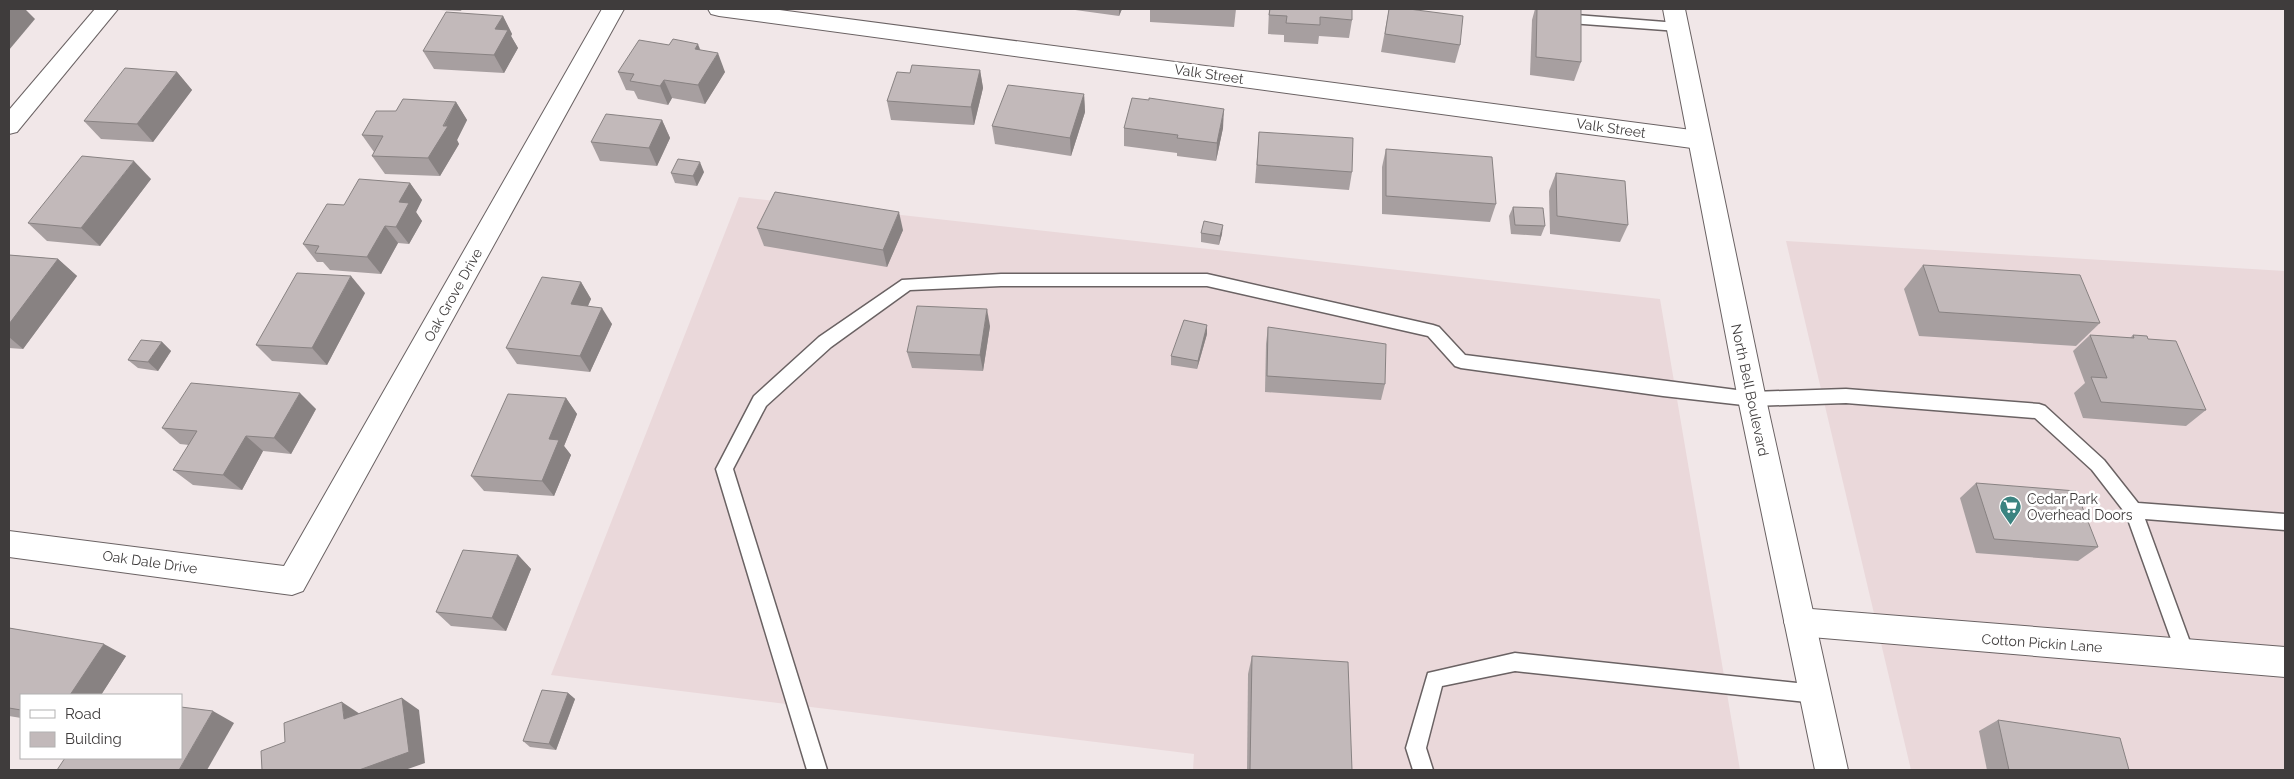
<svg xmlns="http://www.w3.org/2000/svg" width="2294" height="779" viewBox="0 0 2294 779" font-family="Raleway,sans-serif">
<style>
.built{fill:#ead8da}
.lines{fill:none;stroke-linecap:round;stroke-linejoin:round}
.lane-casing{stroke:#6a6263;stroke-width:3}
.street-casing{stroke:#6a6263;stroke-width:2}
.primary-casing{stroke:#6a6263;stroke-width:2}
.lane{fill:#fff;fill-rule:evenodd}
.street{fill:#fff;fill-rule:evenodd}
.primary{fill:#fff;fill-rule:evenodd}
.wall{fill:#a79fa0}
.shaded-wall{fill:#888282}
.building{fill:#c2b9ba;stroke:#888282}
.labels{text-anchor:middle;dominant-baseline:central;stroke-width:5;stroke-linejoin:round;paint-order:stroke}
.street-label{font-size:14px;fill:#3f3c3c;stroke:#fff}
.poi-label{font-size:14px;fill:#3f3c3c;stroke:#fff;text-anchor:start}
</style>
<rect width="100%" height="100%" fill="#f1e7e8"/>
<g class="built">
<polygon points="739,197 1660,299 1740,770 1193,770 1194,754 551,675"/>
<polygon points="1786,241 2285,271 2285,770 1911,770"/>
</g>
<g class="lines">
<defs>
<g id="lane">
<polygon points="1563,9 1575,9 1576,15 1678,23 1685,27 1678,31 1570,23 1563,19"/>
<polygon points="1001,274 1207,274 1433,325 1439,327 1465,355 1752,392 1846,389 2039,404 2045,406 2104,460 2138,503 2285,514 2285,530 2145,519 2194,653 2192,659 2185,662 2178,659 2176,653 2126,514 2092,470 2035,418 1846,403 1752,406 1663,396 1461,368 1455,366 1428,336 1207,286 1001,286 910,290 831,347 766,406 733,469 827,770 807,770 716,469 754,396 819,337 902,280"/>
<polygon points="1515,653 1816,685 1823,688 1825,694 1823,700 1816,703 1515,671 1442,686 1426,748 1433,770 1413,770 1406,748 1428,673"/>
</g>
<g id="street">
<polygon points="95,9 118,9 17,132 9,134 9,110"/>
<polygon points="602,9 624,9 303,591 292,595 9,557 9,531 284,566"/>
<polygon points="708,9 772,9 1699,131 1707,134 1711,140 1707,146 1699,149 719,16 711,14"/>
<polygon points="1799,608 2285,647 2285,677 1799,636 1788,632 1784,622 1788,612"/>
</g>
<polygon id="primary" points="1663,9 1685,9 1766,399 1848,770 1815,770 1738,399"/>
</defs>
<use href="#lane" class="lane-casing"/>
<use href="#street" class="street-casing"/>
<use href="#primary" class="primary-casing"/>
<use href="#lane" class="lane"/>
<use href="#street" class="street"/>
<use href="#primary" class="primary"/>
</g>
<g class="wall">
<polygon points="419,9 462,9 461,11"/>
<polygon points="1068,9 1122,9 1119,16"/>
<polygon points="1150,9 1236,9 1234,27 1150,22"/>
<polygon points="1269,9 1352,9 1352,20 1349,38 1319,36 1318,44 1284,42 1284,35 1268,34"/>
<polygon points="1389,9 1460,45 1455,63 1381,52"/>
<polygon points="1535,9 1581,9 1581,62 1574,81 1530,75 1532,20"/>
<polygon points="503,16 512,34 511,36 518,48 504,73 434,69 423,51"/>
<polygon points="701,50 725,72 705,104 672,98 668,105 638,99 634,91 626,90 618,72"/>
<polygon points="980,70 983,88 974,125 891,120 887,101 910,73"/>
<polygon points="177,72 192,90 153,142 101,139 84,121"/>
<polygon points="1084,94 1085,112 1071,156 995,144 992,126"/>
<polygon points="456,102 467,120 457,140 459,144 440,176 385,174 372,156 374,152 362,135 396,111"/>
<polygon points="662,120 670,138 657,166 600,161 591,142"/>
<polygon points="1124,128 1223,128 1216,161 1177,156 1177,153 1124,146"/>
<polygon points="1259,132 1352,172 1349,190 1255,183"/>
<polygon points="1386,149 1496,204 1490,222 1382,214 1382,167"/>
<polygon points="704,172 697,186 675,183 671,173"/>
<polygon points="1556,173 1628,225 1620,242 1550,234 1549,191"/>
<polygon points="151,179 100,246 47,241 28,223"/>
<polygon points="410,183 422,200 416,212 422,221 409,244 398,243 381,274 330,270 323,262 317,262 303,244 344,205"/>
<polygon points="1513,207 1545,226 1541,236 1511,234 1509,216"/>
<polygon points="757,228 903,230 887,267 764,246"/>
<polygon points="1201,233 1222,234 1219,245 1201,242"/>
<polygon points="9,255 58,259 77,276 23,349 9,348"/>
<polygon points="1923,265 2100,323 2076,346 1919,336 1904,289"/>
<polygon points="581,282 591,299 588,306 612,324 590,372 517,364 506,348"/>
<polygon points="365,293 327,365 272,361 256,345"/>
<polygon points="990,326 983,371 912,368 907,352"/>
<polygon points="1268,327 1385,384 1381,400 1265,392 1266,344"/>
<polygon points="1207,334 1197,369 1171,365 1171,356"/>
<polygon points="2090,335 2130,338 2133,335 2148,339 2206,410 2186,426 2083,418 2074,393 2085,383 2073,351"/>
<polygon points="162,342 171,351 158,371 138,368 128,360"/>
<polygon points="566,398 577,414 564,446 571,455 554,496 484,491 471,476"/>
<polygon points="316,409 291,454 263,451 242,490 193,485 173,470 189,445 180,444 162,428"/>
<polygon points="1976,483 2098,547 2078,561 1976,553 1960,498"/>
<polygon points="518,555 531,569 506,631 451,626 436,612"/>
<polygon points="9,628 126,656 101,695 21,695 21,718 9,716"/>
<polygon points="1252,656 1352,770 1247,770 1248,674"/>
<polygon points="568,693 575,699 556,750 530,747 523,741"/>
<polygon points="1998,720 2129,770 1987,770 1979,731"/>
</g>
<g class="shaded-wall">
<polygon points="11,9 25,9 35,19 9,50 9,11"/>
<polygon points="1119,9 1122,9 1119,16"/>
<polygon points="503,16 512,34 511,36 518,48 504,73 494,55 495,29"/>
<polygon points="698,44 705,62 695,49"/>
<polygon points="718,53 725,72 705,104 698,85"/>
<polygon points="980,70 983,88 974,125 971,107"/>
<polygon points="177,72 192,90 153,142 137,124"/>
<polygon points="664,80 672,98 668,105 660,86"/>
<polygon points="1084,94 1085,112 1071,156 1070,138"/>
<polygon points="456,102 467,120 457,140 459,144 440,176 428,158"/>
<polygon points="1224,109 1223,128 1216,161 1217,143"/>
<polygon points="662,120 670,138 657,166 649,148"/>
<polygon points="134,161 151,179 100,246 81,228"/>
<polygon points="700,162 704,172 697,186 693,176"/>
<polygon points="410,183 422,200 416,212 422,221 409,244 396,227 399,202"/>
<polygon points="899,212 903,230 887,267 883,250"/>
<polygon points="1223,225 1222,234 1219,245 1220,236"/>
<polygon points="385,226 398,243 381,274 367,257"/>
<polygon points="58,259 77,276 23,349 9,337 9,324"/>
<polygon points="351,276 365,293 327,365 312,348"/>
<polygon points="581,282 591,299 581,321 571,304"/>
<polygon points="602,308 612,324 590,372 580,356"/>
<polygon points="987,309 990,326 983,371 980,355"/>
<polygon points="1207,325 1207,334 1197,369 1198,361"/>
<polygon points="162,342 171,351 158,371 148,362"/>
<polygon points="300,393 316,409 291,454 274,438"/>
<polygon points="566,398 577,414 564,446 571,455 554,496 542,481 549,439"/>
<polygon points="246,436 263,451 242,490 223,475"/>
<polygon points="518,555 531,569 506,631 492,618"/>
<polygon points="104,644 126,656 101,695 70,695"/>
<polygon points="568,693 575,699 556,750 549,744"/>
<polygon points="402,698 419,710 425,763 405,770 359,770"/>
<polygon points="342,702 360,714 344,719"/>
<polygon points="213,711 234,723 207,770 179,770"/>
</g>
<g class="building">
<polygon points="1270,9 1352,9 1352,20 1320,17 1320,25 1286,23 1287,16 1269,15"/>
<polygon points="1389,9 1409,9 1463,16 1460,45 1385,34"/>
<polygon points="1537,9 1581,9 1581,62 1536,57"/>
<polygon points="446,12 503,16 495,29 508,30 494,55 423,51"/>
<polygon points="673,39 698,44 695,49 718,53 698,85 664,80 660,86 630,81 634,74 618,72 639,40 669,45"/>
<polygon points="912,65 980,70 971,107 887,101 897,72 910,73"/>
<polygon points="125,68 177,72 137,124 84,121"/>
<polygon points="1008,85 1084,94 1070,138 992,126"/>
<polygon points="1132,98 1149,100 1149,98 1224,109 1217,143 1177,138 1178,135 1124,128"/>
<polygon points="403,99 456,102 443,126 448,126 428,158 372,156 383,136 362,135 376,111 396,111"/>
<polygon points="606,114 662,120 649,148 591,142"/>
<polygon points="1259,132 1353,138 1352,172 1257,165"/>
<polygon points="1386,149 1492,157 1496,204 1386,196"/>
<polygon points="82,156 134,161 81,228 28,223"/>
<polygon points="678,159 700,162 693,176 671,173"/>
<polygon points="1556,173 1625,181 1628,225 1557,216"/>
<polygon points="359,179 410,183 399,202 409,203 396,227 385,226 367,257 315,253 319,246 303,244 327,204 344,205"/>
<polygon points="775,192 899,212 883,250 757,228"/>
<polygon points="1513,207 1543,208 1545,226 1515,225"/>
<polygon points="1204,221 1223,225 1220,236 1201,233"/>
<polygon points="9,255 58,259 9,324"/>
<polygon points="1923,265 2080,275 2100,323 1939,312"/>
<polygon points="297,273 351,276 312,348 256,345"/>
<polygon points="542,277 581,282 571,304 602,308 580,356 506,348"/>
<polygon points="917,306 987,309 980,355 907,352"/>
<polygon points="1184,320 1207,325 1198,361 1171,356"/>
<polygon points="1268,327 1386,344 1385,384 1267,376"/>
<polygon points="2090,335 2134,338 2133,335 2147,336 2148,339 2176,341 2206,410 2101,402 2091,377 2107,378"/>
<polygon points="141,340 162,342 148,362 128,360"/>
<polygon points="191,383 300,393 274,438 246,436 223,475 173,470 197,431 162,428"/>
<polygon points="508,394 566,398 549,439 559,440 542,481 471,476"/>
<polygon points="1976,483 2076,491 2098,547 1994,539"/>
<polygon points="463,550 518,555 492,618 436,612"/>
<polygon points="9,628 104,644 70,695 21,695 21,710 9,708"/>
<polygon points="1252,656 1348,662 1352,770 1250,770"/>
<polygon points="542,690 568,693 549,744 523,741"/>
<polygon points="402,698 409,752 359,770 262,770 261,751 285,742 284,723 342,702 344,719"/>
<polygon points="181,707 213,711 179,770 57,770 65,758 181,758"/>
<polygon points="1998,720 2120,738 2129,770 2009,770"/>
</g>
<defs>
<symbol id="supermarket-pin" viewBox="-11 -11 22 30"><path d="M0 17L-7.5 6A9.5 9.5 0 1 1 7.5 6Z" fill="#3b8380" stroke="#fff"/><path d="M-6-5.5h2.5l.6 2H6L4.5 2H-2.5L-4.4-4H-6ZM-1.5 3.2a1.3 1.3 0 1 0 .1 0ZM3 3.2a1.3 1.3 0 1 0 .1 0Z" fill="#fff"/></symbol>
</defs>
<g fill-rule="evenodd">
<use href="#supermarket-pin" x="1998" y="494" width="25" height="34"/>
</g>
<g class="labels">
<g class="street-label">
<text transform="translate(1209 74) rotate(8)">Valk Street</text>
<text transform="translate(1611 128) rotate(8)">Valk Street</text>
<text transform="translate(453 295) rotate(-61)">Oak Grove Drive</text>
<text transform="translate(1750 390) rotate(78)">North Bell Boulevard</text>
<text transform="translate(150 562) rotate(8)">Oak Dale Drive</text>
<text transform="translate(2042 643) rotate(4)">Cotton Pickin Lane</text>
</g>
<g class="poi-label">
<text x="2027" y="499">Cedar Park<tspan x="2027" dy="16">Overhead Doors</tspan></text>
</g>
</g>
<rect width="2294" height="779" fill="none" stroke="#3f3c3c" stroke-width="20"/>
<rect x="20" y="694" width="162" height="65" fill="#ffffff" stroke="#b2b1b1"/>
<rect x="30" y="710" width="25" height="8" fill="#ffffff" stroke="#b2b1b1"/>
<text x="65" y="719" font-size="15" fill="#3f3c3c">Road</text>
<rect x="30" y="732" width="25" height="15" fill="#c2b9ba" stroke="#b2b1b1"/>
<text x="65" y="744" font-size="15" fill="#3f3c3c">Building</text>
</svg>
